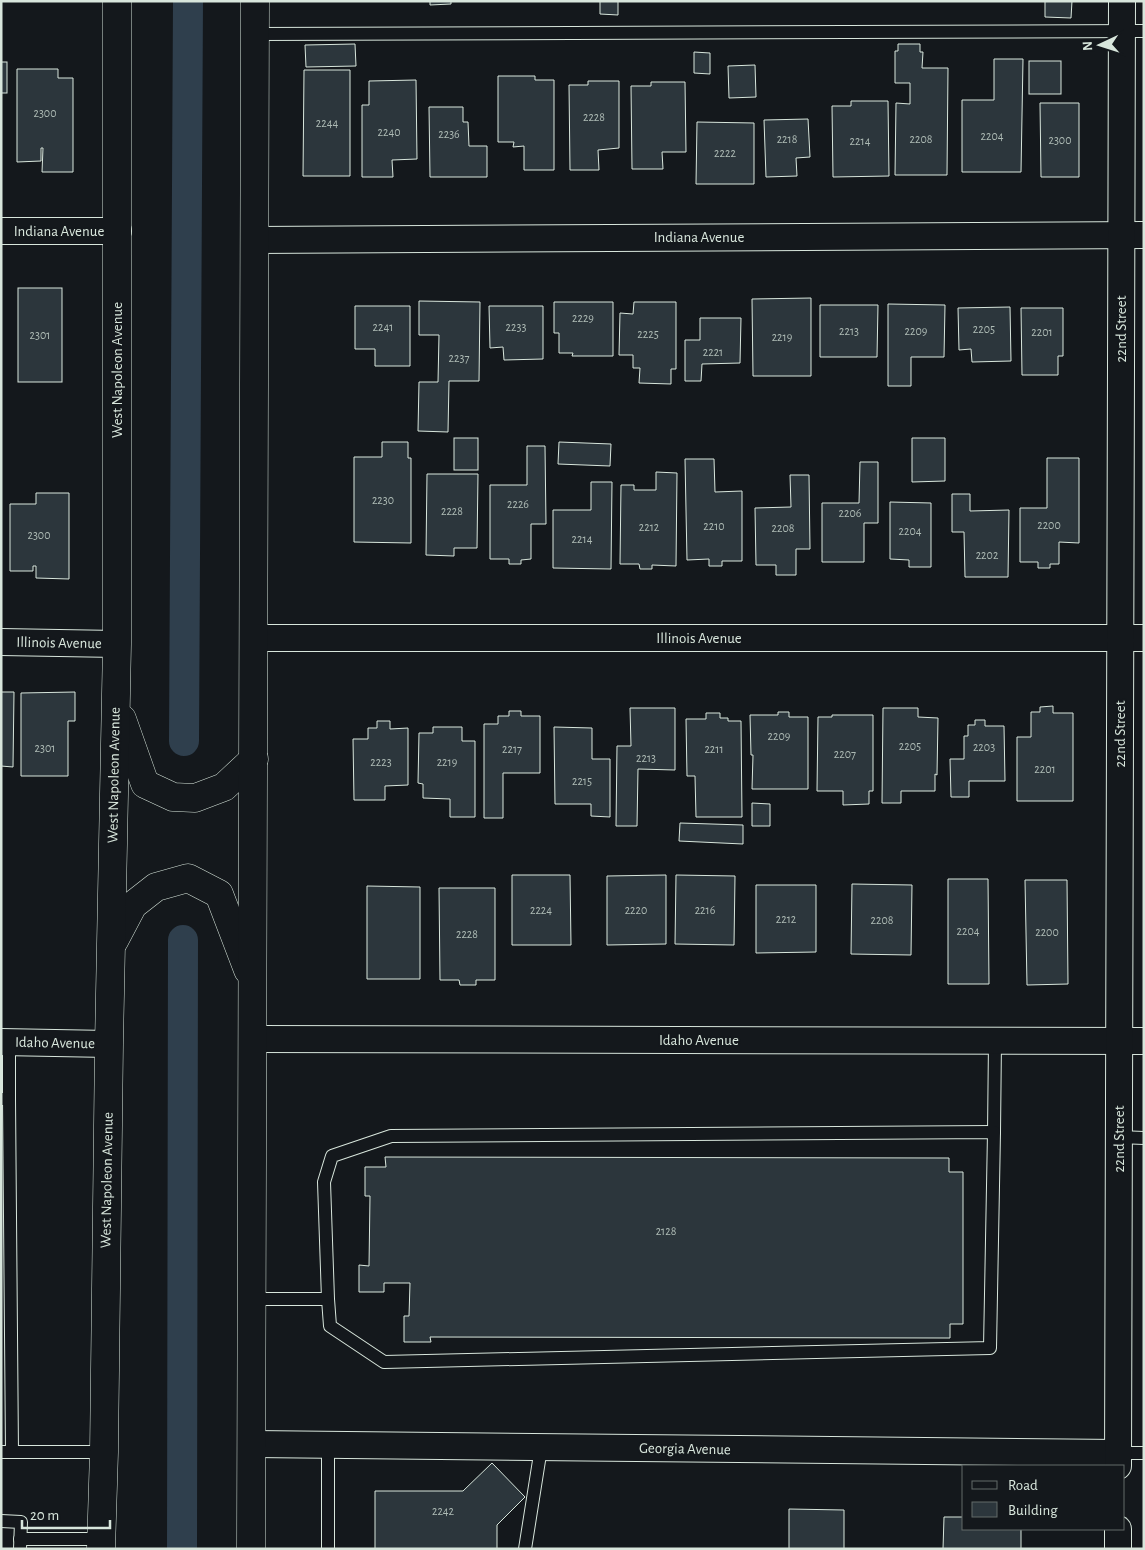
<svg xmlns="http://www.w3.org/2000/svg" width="1145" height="1550" viewBox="0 0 1145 1550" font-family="'Alegreya Sans',sans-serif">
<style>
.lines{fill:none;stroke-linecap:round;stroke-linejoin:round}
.canal{stroke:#2f3f4d;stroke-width:30}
.building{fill:#2c363c;stroke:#d8e6dc}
.service-casing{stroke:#d8e6dc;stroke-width:14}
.minor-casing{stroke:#d8e6dc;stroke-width:28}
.secondary-casing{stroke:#d8e6dc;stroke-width:29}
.service{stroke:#14181c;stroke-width:12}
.minor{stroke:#14181c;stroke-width:26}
.secondary{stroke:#14181c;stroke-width:28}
.labels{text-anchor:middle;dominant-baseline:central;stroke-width:4;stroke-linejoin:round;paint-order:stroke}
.number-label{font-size:12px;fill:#adbab4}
.street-label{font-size:15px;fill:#d8e6dc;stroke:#14181c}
</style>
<rect width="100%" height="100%" fill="#14181c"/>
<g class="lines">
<g class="canal">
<polyline points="184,741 188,1"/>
<polyline points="182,1549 183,940"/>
</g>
</g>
<g class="building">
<polygon points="430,1 451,1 451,4 430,5"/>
<polygon points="600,1 618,1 618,15 600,14"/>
<polygon points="1045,1 1072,1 1071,18 1045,17"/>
<polygon points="355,44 356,66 306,67 305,45"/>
<polygon points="898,44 920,44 920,52 923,52 922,68 948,68 947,175 895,175 896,103 910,104 910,83 895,83 895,51 898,51"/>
<polygon points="694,52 710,53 710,74 694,73"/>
<polygon points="994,59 1023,59 1021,172 962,172 962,100 994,100"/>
<rect x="1029" y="61" width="32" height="33"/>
<rect x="1" y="62" width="6" height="31"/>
<polygon points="755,65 756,97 729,98 728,66"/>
<polygon points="17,69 58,69 58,78 73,78 73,172 42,172 43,148 41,148 41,161 17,162"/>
<polygon points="304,70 350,70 350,176 303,176"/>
<polygon points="498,76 535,76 535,80 554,80 554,170 524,170 524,146 513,147 514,142 498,142"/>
<polygon points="416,80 417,159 392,160 393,177 362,177 362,105 369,105 369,81"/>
<polygon points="588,81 619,81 619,148 598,150 599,170 570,170 569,85 588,85"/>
<polygon points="651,82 685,82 686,152 662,152 663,169 632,169 631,86 651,86"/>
<polygon points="851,101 888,101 889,176 833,177 832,106 851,106"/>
<polygon points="1040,103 1079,103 1079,177 1041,177"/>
<polygon points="429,107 463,107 463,122 468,122 469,146 487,146 487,177 430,177"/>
<polygon points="808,119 810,157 796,158 797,176 766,177 764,120"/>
<polygon points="697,122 754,123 754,184 696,184"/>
<rect x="18" y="288" width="44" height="94"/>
<polygon points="811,298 811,376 753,376 752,299"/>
<polygon points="419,301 480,302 479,381 449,381 448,432 418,431 419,382 438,382 439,335 419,335"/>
<polygon points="554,302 613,302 613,356 572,356 573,353 559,353 559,333 554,333"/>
<polygon points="634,302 676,302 676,369 671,369 671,384 639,383 640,368 633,368 633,355 619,355 620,313 633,314"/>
<polygon points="888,304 945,305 944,357 911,357 911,386 888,386"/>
<polygon points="820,305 878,305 877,357 820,357"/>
<polygon points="355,306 410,306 410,366 375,366 375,349 355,349"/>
<polygon points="489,306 543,306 543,359 504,360 503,347 490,348"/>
<polygon points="1010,307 1011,361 972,362 971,349 959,350 958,308"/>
<polygon points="1021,308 1063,308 1063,356 1058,356 1058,375 1022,375"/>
<polygon points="700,318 741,318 740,363 702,364 701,381 685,381 685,340 700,340"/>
<rect x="454" y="438" width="24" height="32"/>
<polygon points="912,438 945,438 945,481 912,482"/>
<polygon points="382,442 408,442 408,458 411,458 411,543 354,542 354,457 382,457"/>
<polygon points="559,442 611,444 610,466 558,464"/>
<polygon points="527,446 545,446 546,524 531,524 531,559 521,560 521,564 509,564 509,559 490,559 490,485 527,485"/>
<polygon points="1047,458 1079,458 1079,543 1059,542 1059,564 1050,564 1050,568 1038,568 1038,562 1020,562 1020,508 1047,508"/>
<polygon points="685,459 714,459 715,492 742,491 742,561 722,561 722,566 709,566 709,559 687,560"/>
<polygon points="860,462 878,462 878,523 864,523 864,562 822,562 822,503 859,503"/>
<polygon points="656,472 677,473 676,566 652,565 652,569 640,569 639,564 620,564 621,485 634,485 634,490 656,490"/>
<polygon points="427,474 478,474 477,548 454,548 454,556 426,555"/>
<polygon points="790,475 809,475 810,549 796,549 796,575 776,575 776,565 756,565 755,508 791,507"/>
<polygon points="591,482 612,482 611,569 553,568 553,510 591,510"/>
<polygon points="36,493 69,493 69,579 36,578 36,566 33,566 33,571 10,571 10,504 36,504"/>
<polygon points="952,494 970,494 970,511 1009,510 1008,577 965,577 964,532 952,532"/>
<polygon points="890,502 931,503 931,567 909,567 909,560 890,559"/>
<polygon points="1,692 14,692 13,767 1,766"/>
<polygon points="75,692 75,721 68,721 68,776 21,776 21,693"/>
<polygon points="1053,706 1053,713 1073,713 1073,801 1017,801 1017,737 1031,737 1031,712 1040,712 1040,707"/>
<polygon points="630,708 675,708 675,770 638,769 637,826 616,826 617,746 631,746"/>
<polygon points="883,708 918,708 918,717 938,718 937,775 935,774 935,791 901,791 901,803 882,803"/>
<polygon points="509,711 521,711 521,716 540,716 540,773 503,773 503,818 484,818 484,724 498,724 498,716 509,716"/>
<polygon points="778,712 789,712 789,717 808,717 808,789 752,789 753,755 751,755 750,715 778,715"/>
<polygon points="706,713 720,713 720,718 728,718 728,721 741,721 742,817 696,817 695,776 687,776 686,719 706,719"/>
<polygon points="832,715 873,715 873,791 869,791 869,804 843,805 843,791 817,791 818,717 832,717"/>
<polygon points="975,720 985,720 985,726 1004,726 1005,781 969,781 969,797 951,797 950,759 964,759 964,736 968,736 968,725 975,725"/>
<polygon points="377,721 390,721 390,729 408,728 408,785 385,786 385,800 354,800 353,739 368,739 368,728 377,728"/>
<polygon points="433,727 462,727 462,741 475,741 475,817 450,817 450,799 423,798 423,784 418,783 419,733 433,733"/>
<polygon points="554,727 592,728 592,759 610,759 610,817 591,816 591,804 555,804"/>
<polygon points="752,803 770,804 770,826 752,826"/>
<polygon points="680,823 743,825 743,844 679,841"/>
<polygon points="512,875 570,875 571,945 512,945"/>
<polygon points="666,875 666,944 607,945 607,876"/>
<polygon points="676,875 735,876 734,945 675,944"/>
<polygon points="948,879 988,879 989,984 948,984"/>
<polygon points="1025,880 1067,880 1068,984 1027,985"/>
<polygon points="852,884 912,885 911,955 851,954"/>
<polygon points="756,885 816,885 816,952 756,953"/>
<polygon points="367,886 420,887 420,979 367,979"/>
<polygon points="439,888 495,888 495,980 476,980 476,985 460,985 459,980 440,980"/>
<polygon points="385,1157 949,1158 949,1172 963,1172 963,1324 950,1324 950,1338 430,1337 431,1342 404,1342 404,1316 409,1316 410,1283 384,1283 384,1292 359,1292 359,1265 369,1266 370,1196 365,1196 365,1167 386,1167"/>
<polygon points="492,1463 525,1497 497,1525 497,1549 375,1549 375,1491 463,1491"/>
<polygon points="789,1509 844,1510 844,1549 789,1549"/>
<polygon points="944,1517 964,1517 964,1529 1021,1529 1021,1549 943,1549"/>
</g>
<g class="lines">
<defs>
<g id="service">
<polyline points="255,34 1144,31"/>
<polyline points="1,1099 9,1099 9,1043"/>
<polyline points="9,1099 12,1452"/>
<polyline points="994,1132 995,1041"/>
<polyline points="1119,1137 1144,1138"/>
<polyline points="252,1299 328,1299 324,1182 332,1156 391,1136 994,1132 990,1348 384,1362 330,1326 328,1299"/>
<polyline points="1,1452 104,1452"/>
<polyline points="1118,1453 1144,1453"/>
<polyline points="1,1521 21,1522 20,1549"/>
<polyline points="20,1539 102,1539"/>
<polyline points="328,1549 328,1446"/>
<polyline points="525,1549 541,1448"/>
</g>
<g id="minor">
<polyline points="1,231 118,231"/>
<polyline points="255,240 1144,235"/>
<polyline points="255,638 1144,638"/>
<polyline points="1,642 117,644"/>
<polyline points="254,1039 1144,1041"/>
<polyline points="1,1042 109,1044"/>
<polyline points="252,1444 1118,1453"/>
<polyline points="1118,1466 1122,1"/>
<polyline points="1118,1549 1118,1529"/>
</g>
<g id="secondary">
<polyline points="122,719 145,784 173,797 195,798 224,787 254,759"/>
<polyline points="114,941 133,905 156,887 188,878 219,894 248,970"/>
<polyline points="101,1549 104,1452 109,1044 117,644 117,1"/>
<polyline points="251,1549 255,1"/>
</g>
</defs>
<use href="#service" class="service-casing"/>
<use href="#minor" class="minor-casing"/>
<use href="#secondary" class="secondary-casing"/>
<use href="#service" class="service"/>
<use href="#minor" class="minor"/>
<use href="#secondary" class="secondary"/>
</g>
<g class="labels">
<g class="number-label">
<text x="45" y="113">2300</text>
<text x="594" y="117">2228</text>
<text x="327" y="123">2244</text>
<text x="389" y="132">2240</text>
<text x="449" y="134">2236</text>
<text x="992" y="136">2204</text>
<text x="787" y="139">2218</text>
<text x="921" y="139">2208</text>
<text x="1060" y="140">2300</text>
<text x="860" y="141">2214</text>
<text x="725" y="153">2222</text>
<text x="583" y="318">2229</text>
<text x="383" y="327">2241</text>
<text x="516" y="327">2233</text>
<text x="984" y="329">2205</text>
<text x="849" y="331">2213</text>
<text x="916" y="331">2209</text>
<text x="1042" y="332">2201</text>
<text x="648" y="334">2225</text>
<text x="40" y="335">2301</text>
<text x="782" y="337">2219</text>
<text x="713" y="352">2221</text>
<text x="459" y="358">2237</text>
<text x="383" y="500">2230</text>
<text x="518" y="504">2226</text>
<text x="452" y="511">2228</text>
<text x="850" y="513">2206</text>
<text x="1049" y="525">2200</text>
<text x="714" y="526">2210</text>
<text x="649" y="527">2212</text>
<text x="783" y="528">2208</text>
<text x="910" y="531">2204</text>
<text x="39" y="535">2300</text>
<text x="582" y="539">2214</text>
<text x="987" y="555">2202</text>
<text x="779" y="736">2209</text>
<text x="910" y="746">2205</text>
<text x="984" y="747">2203</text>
<text x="45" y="748">2301</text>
<text x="512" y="749">2217</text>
<text x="714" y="749">2211</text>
<text x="845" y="754">2207</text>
<text x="646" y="758">2213</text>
<text x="381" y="762">2223</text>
<text x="447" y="762">2219</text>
<text x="1045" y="769">2201</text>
<text x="582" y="781">2215</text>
<text x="541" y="910">2224</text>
<text x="636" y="910">2220</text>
<text x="705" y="910">2216</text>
<text x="786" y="919">2212</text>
<text x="882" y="920">2208</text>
<text x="968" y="931">2204</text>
<text x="1047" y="932">2200</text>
<text x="467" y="934">2228</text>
<text x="666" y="1231">2128</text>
<text x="443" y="1511">2242</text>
</g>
<g class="street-label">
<text x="59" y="231">Indiana Avenue</text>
<text x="699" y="237">Indiana Avenue</text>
<text transform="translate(1121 329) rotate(-90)">22nd Street</text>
<text transform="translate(117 370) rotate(-90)">West Napoleon Avenue</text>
<text x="699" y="638">Illinois Avenue</text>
<text transform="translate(59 643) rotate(1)">Illinois Avenue</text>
<text transform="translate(1120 734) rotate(-90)">22nd Street</text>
<text transform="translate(114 775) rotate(-89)">West Napoleon Avenue</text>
<text x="699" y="1040">Idaho Avenue</text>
<text transform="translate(55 1043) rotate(1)">Idaho Avenue</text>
<text transform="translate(1119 1139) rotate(-90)">22nd Street</text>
<text transform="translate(107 1180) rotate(-89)">West Napoleon Avenue</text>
<text transform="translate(685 1449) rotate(1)">Georgia Avenue</text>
</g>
</g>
<rect width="1145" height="1550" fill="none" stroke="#d8e6dc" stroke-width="5"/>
<rect x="962" y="1465" width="162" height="65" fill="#14181c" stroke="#626a69"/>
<rect x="972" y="1481" width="25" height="8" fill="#14181c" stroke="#626a69"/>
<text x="1008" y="1490" font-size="15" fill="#d8e6dc">Road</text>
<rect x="972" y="1502" width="25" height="15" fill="#2c363c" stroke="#626a69"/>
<text x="1008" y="1515" font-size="15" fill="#d8e6dc">Building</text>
<g transform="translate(1100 45) rotate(266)" stroke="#14181c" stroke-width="4" paint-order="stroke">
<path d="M0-4L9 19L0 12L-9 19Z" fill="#d8e6dc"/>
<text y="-8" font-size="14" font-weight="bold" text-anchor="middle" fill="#d8e6dc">N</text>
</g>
<path d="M22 1520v8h88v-8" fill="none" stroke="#d8e6dc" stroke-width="2.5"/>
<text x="30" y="1520" font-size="15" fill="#d8e6dc" stroke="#14181c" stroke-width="4" paint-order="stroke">20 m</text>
</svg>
